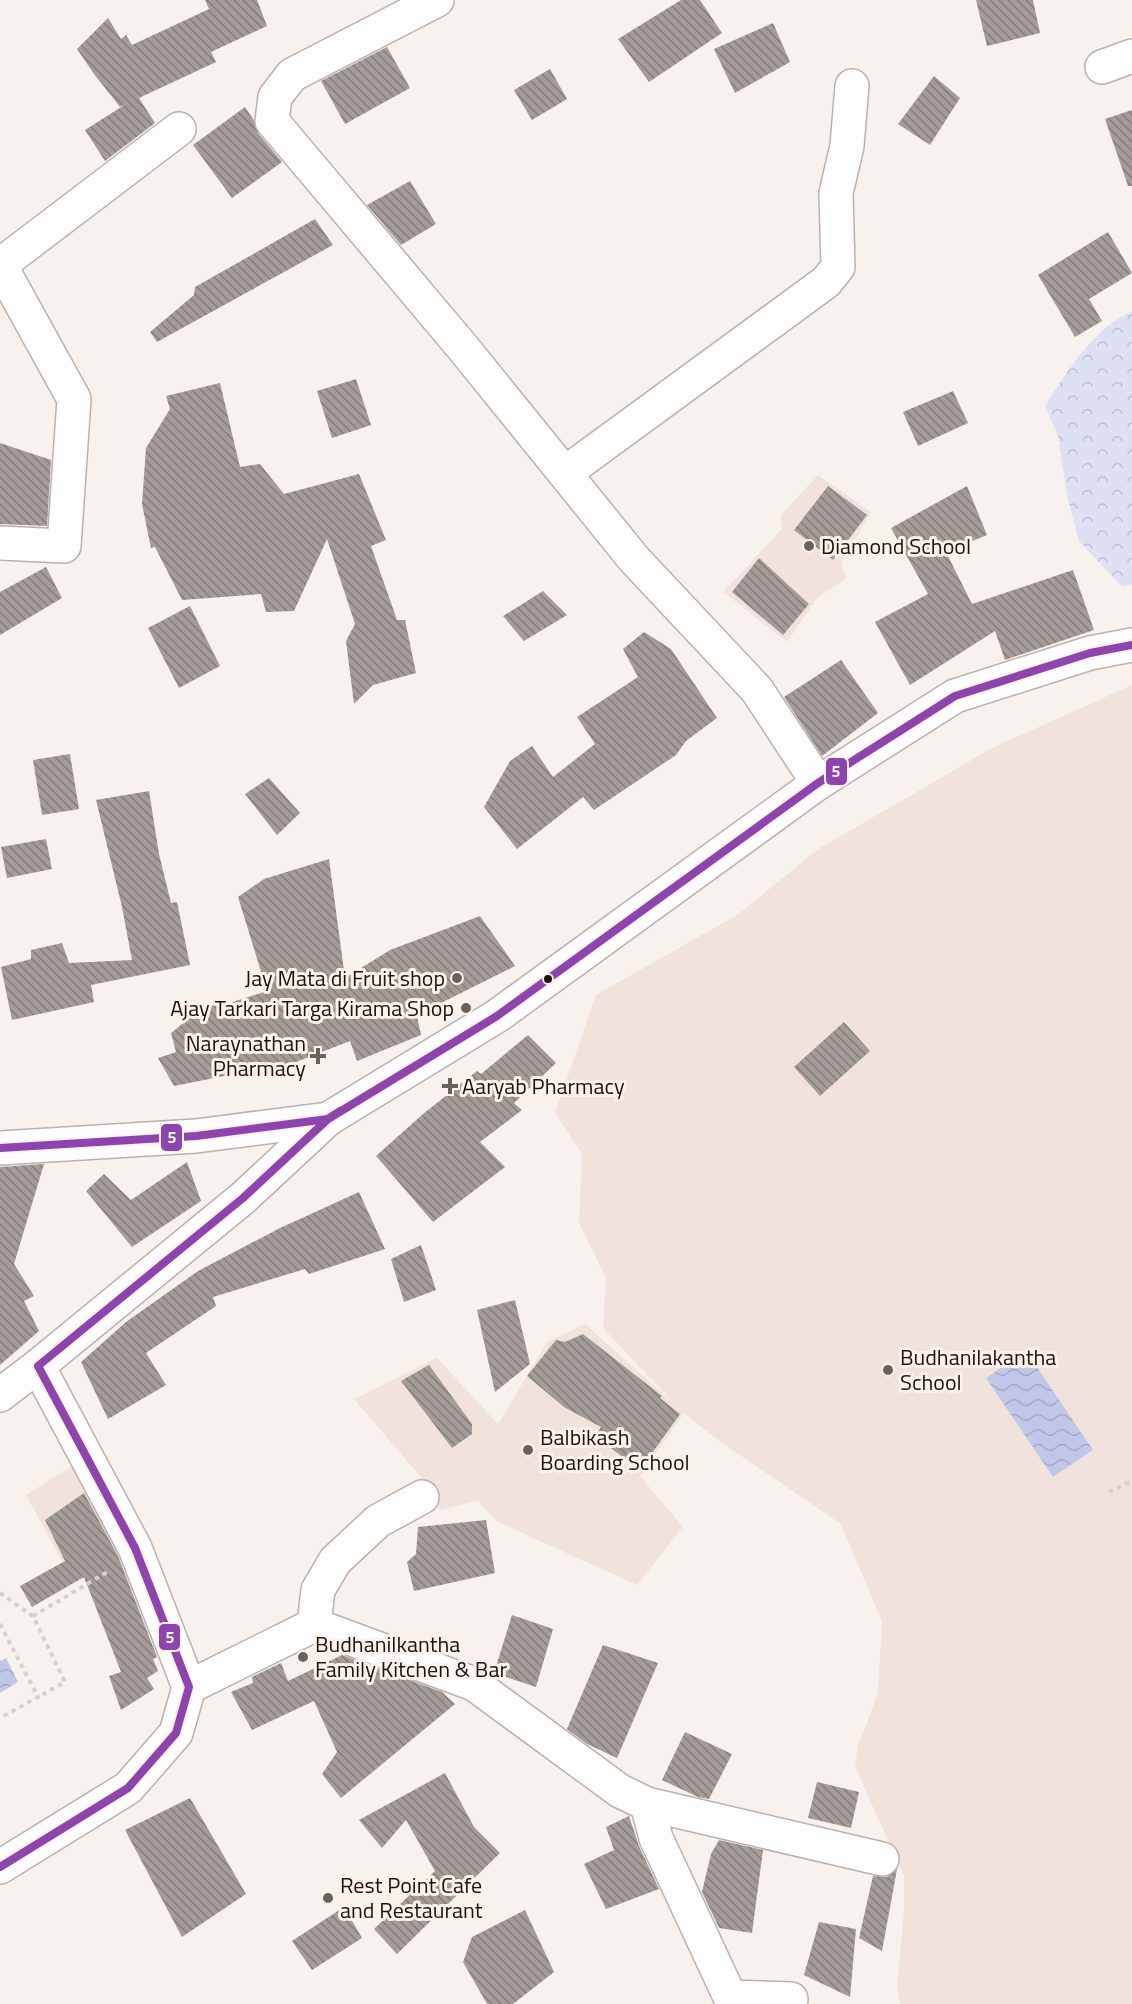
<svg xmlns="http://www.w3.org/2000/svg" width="1132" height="2004" viewBox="0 0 1132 2004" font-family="'Titillium Web',sans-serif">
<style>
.built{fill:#f1e3db}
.forest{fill:url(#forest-crowns)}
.water{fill:url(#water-waves)}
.building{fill:url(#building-back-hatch)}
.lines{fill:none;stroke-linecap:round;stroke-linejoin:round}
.minor-casing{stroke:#b9b1ad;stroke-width:36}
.tertiary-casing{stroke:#b9b1ad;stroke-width:36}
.secondary-casing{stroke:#b9b1ad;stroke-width:36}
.path{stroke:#d3d1d0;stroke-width:4;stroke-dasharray:4.5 4.5;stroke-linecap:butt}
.minor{stroke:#fefdfd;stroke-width:33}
.tertiary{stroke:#fefdfd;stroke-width:33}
.secondary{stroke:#fefdfd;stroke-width:33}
.bus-1-casing{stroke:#fcf1eb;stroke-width:12}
.bus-1{stroke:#8e44ad;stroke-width:8}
.poi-dot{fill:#69615c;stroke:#fcf1eb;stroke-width:2}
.bus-dot{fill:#1c130d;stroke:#fcf1eb;stroke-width:2}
.labels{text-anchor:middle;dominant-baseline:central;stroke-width:6;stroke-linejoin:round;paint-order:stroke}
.poi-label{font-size:22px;fill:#1c130d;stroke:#fcf1eb;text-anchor:start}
.line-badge{stroke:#fcf1eb;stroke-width:2}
.badge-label{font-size:16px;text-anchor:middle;font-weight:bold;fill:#fff}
</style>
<defs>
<pattern id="forest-crowns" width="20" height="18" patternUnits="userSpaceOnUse" patternTransform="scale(1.5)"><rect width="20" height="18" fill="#dee0f3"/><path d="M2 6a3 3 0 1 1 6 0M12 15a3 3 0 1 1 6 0" fill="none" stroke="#bebfcf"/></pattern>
<pattern id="water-waves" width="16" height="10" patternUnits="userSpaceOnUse" patternTransform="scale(1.5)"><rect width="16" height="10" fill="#c1c7e8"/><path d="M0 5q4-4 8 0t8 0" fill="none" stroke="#a5aac6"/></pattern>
<pattern id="building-back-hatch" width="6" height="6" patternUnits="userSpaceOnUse" patternTransform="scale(1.5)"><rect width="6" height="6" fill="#a39c98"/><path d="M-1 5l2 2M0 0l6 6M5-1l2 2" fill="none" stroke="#847e7a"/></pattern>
</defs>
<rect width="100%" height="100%" fill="#f8f2ef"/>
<g class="built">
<polygon points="818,475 871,512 841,564 847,578 818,597 787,642 723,592 782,529 781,515"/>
<polygon points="1132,685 1132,2004 900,2004 897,1985 904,1910 904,1876 855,1767 858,1746 878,1693 882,1622 841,1524 719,1441 684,1413 640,1476 683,1527 637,1585 496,1521 478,1501 439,1510 432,1490 354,1399 437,1358 498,1424 547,1342 585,1324 675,1404 603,1328 606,1278 579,1223 582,1154 555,1113 596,995 737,915 820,848 992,748"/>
<polygon points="72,1466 121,1553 73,1581 26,1495"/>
</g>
<path class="forest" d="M 1132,312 L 1132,584 L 1122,587 L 1079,541 L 1067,496 L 1058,436 L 1045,406 C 1064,376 1097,323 1132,312 Z"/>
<g class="water">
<polygon points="1026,1351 1093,1450 1053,1477 986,1378"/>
<polygon points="6,1658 18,1682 0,1693 0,1661"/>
</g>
<g class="building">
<polygon points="205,0 257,0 267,26 211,52 216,62 139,98 155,123 105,161 85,130 129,102 120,107 94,74 77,49 108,18 121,39 126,35 132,45 209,9"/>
<polygon points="681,0 700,0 722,33 649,82 618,39"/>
<polygon points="976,0 1033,0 1040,33 987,46"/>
<polygon points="773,23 790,62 735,93 714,49"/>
<polygon points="387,47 410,88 345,124 321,81"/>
<polygon points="550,69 567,99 532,120 514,90"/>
<polygon points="934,76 960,98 930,145 898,124"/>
<polygon points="245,107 253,119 258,133 282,162 232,198 193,145"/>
<polygon points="1132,110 1132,186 1128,186 1105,119"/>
<polygon points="410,181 436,224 401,245 367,205"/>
<polygon points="315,219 333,245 157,342 150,332 194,295 195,287"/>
<polygon points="1108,232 1132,273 1089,299 1102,321 1075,337 1038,275"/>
<polygon points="356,379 371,425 332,438 317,391"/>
<polygon points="220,383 240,467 260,464 284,494 359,474 386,540 371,546 397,620 405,620 416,673 373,685 354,704 346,641 355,624 327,539 294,611 266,612 261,594 182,600 155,547 151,548 142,504 146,448 170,409 166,396"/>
<polygon points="953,391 968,423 918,446 903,412"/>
<polygon points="0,443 51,460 47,526 0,524"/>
<polygon points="828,486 867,515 833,560 794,530"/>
<polygon points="967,486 987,535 946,552 972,604 1073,570 1094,630 1005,660 995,631 910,685 875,622 928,594 891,528"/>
<polygon points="759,558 809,604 783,635 732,592"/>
<polygon points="46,567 62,598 0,635 0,592"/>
<polygon points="543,591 567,615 524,641 503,616"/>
<polygon points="190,606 220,666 179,688 148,628"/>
<polygon points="644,632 671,649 717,718 686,741 676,755 594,810 583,797 517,849 484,807 510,761 532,746 553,777 595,744 577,717 638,677 623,649"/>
<polygon points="841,660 878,713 822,756 784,697"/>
<polygon points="70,754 79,809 42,815 33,760"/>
<polygon points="269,778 300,813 277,835 245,794"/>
<polygon points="149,791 159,854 171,903 177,902 190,965 91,985 94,1002 12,1020 1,967 31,959 31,950 62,943 69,963 132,960 122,907 96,800"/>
<polygon points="46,839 52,869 7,878 1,847"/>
<polygon points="329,859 345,978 390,950 480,916 515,966 443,1002 416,1012 421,1035 357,1061 350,1041 296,1062 174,1086 158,1058 176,1052 171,1033 182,1024 179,1003 220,1006 267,991 238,897 264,879"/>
<polygon points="844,1022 870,1051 820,1096 794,1067"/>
<polygon points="528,1035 556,1063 514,1103 522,1110 480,1142 505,1167 433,1222 376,1156 423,1114 477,1071 481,1074"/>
<polygon points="187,1162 201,1201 132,1247 86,1191 104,1174 131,1200"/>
<polygon points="44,1164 14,1264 34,1296 24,1301 39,1331 0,1365 0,1167"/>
<polygon points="359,1192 385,1249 309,1274 305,1269 213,1297 216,1306 146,1353 166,1385 108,1419 81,1362 126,1322 198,1271 280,1228"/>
<polygon points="421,1245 436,1290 404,1302 391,1259"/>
<polygon points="515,1300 530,1364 495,1392 477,1310"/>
<polygon points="583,1334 662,1396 660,1398 680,1414 640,1470 595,1436 601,1427 564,1407 527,1376 556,1340 565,1342"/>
<polygon points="429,1365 472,1424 472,1434 452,1448 401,1381"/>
<polygon points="84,1493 118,1556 157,1657 153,1659 158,1671 147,1678 154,1689 121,1710 109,1676 121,1672 84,1577 32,1607 20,1586 65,1561 45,1520"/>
<polygon points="486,1520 495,1573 414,1591 407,1562 416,1554 418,1527"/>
<polygon points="512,1615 553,1629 536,1687 494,1673"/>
<polygon points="603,1645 658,1663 617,1758 587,1744 567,1729"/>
<polygon points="342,1655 442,1692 455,1704 341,1798 322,1774 337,1752 314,1701 252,1730 231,1692 253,1683 252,1677 281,1663 288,1681"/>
<polygon points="685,1732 732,1754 709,1799 698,1797 662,1780"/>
<polygon points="445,1773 474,1827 500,1853 397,1954 374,1929 435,1871 406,1820 382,1848 359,1820"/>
<polygon points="817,1782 859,1792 851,1828 808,1818"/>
<polygon points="190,1798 246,1894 182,1937 125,1830"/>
<polygon points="629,1816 639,1846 659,1889 606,1909 584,1864 614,1850 606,1827"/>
<polygon points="719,1840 763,1850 752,1933 719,1928 702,1892 711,1854"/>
<polygon points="897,1869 882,1951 859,1938 873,1876 887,1877"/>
<polygon points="344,1907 362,1938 312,1970 292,1941"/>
<polygon points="525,1910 554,1972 513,2004 487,2004 463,1962 472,1937"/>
<polygon points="819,1922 856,1929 850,1997 804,1975"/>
</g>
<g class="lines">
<defs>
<g id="minor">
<polyline points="437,0 292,75 275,97 272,121 464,349 634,559 757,690 818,783"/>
<polyline points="1102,67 1132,56"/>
<polyline points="0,265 74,399 64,546 0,543"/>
<polyline points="0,265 179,129"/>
<polyline points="565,473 826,282 838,267 836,193 847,146 852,86"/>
<polyline points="0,1395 38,1366"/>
<polyline points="314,1625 318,1590 335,1561 378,1521 422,1497"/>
<polyline points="189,1687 314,1625 474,1684 620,1791 647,1804 882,1859"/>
<polyline points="647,1804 656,1838 730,1997 791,1999"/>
</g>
<polyline id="tertiary" points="0,1867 128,1788 176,1733 189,1687 135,1548 38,1366 243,1198 328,1119"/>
<polyline id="secondary" points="0,1148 196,1136 328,1119 497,1016 818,783 955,696 1090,653 1132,645"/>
</defs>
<use href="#minor" class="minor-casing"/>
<use href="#tertiary" class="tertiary-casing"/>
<use href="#secondary" class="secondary-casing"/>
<g class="path">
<polyline points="1109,1492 1132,1481"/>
<polyline points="0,1593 33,1616 65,1682 38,1697"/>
<polyline points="33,1616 109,1571"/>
<polyline points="0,1624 38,1697 0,1718"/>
</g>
<use href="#minor" class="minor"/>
<use href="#tertiary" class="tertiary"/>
<use href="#secondary" class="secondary"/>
<defs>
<g id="bus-1">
<polyline points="0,1148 196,1136 328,1119 340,1111"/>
<polyline points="0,1867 128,1788 176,1733 189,1687 135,1548 38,1366 243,1198 328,1119 497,1016 818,783 955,696 1090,653 1132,645"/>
</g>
</defs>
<use href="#bus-1" class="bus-1-casing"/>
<use href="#bus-1" class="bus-1"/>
</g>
<g class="poi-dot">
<circle cx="809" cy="546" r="6"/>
<circle cx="457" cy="978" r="6"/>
<circle cx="466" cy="1008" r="6"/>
<path d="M315 1047h6v6h6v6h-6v6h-6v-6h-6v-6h6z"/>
<path d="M447 1077h6v6h6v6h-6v6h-6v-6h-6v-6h6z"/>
<circle cx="888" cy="1370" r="6"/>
<circle cx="528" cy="1450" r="6"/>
<circle cx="303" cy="1657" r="6"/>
<circle cx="328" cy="1898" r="6"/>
</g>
<circle class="bus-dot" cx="548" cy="979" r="5"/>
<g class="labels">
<g class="poi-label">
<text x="821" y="546">Diamond School</text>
<text x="445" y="978" text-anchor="end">Jay Mata di Fruit shop</text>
<text x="454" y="1008" text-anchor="end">Ajay Tarkari Targa Kirama Shop</text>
<text x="306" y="1043" text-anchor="end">Naraynathan<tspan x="306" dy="25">Pharmacy</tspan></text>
<text x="462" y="1086">Aaryab Pharmacy</text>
<text x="900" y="1357">Budhanilakantha<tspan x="900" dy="25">School</tspan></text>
<text x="540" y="1437">Balbikash<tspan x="540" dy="25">Boarding School</tspan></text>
<text x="315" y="1644">Budhanilkantha<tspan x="315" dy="25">Family Kitchen &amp; Bar</tspan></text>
<text x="340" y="1885">Rest Point Cafe<tspan x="340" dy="25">and Restaurant</tspan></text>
</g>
</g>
<g class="line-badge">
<rect x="825" y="757" width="23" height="29" rx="6" fill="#8e44ad"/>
<rect x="160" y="1123" width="23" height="29" rx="6" fill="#8e44ad"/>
<rect x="158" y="1623" width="23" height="28" rx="6" fill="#8e44ad"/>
</g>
<g class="badge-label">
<text x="836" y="777">5</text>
<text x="172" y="1143">5</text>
<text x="170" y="1643">5</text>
</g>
</svg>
